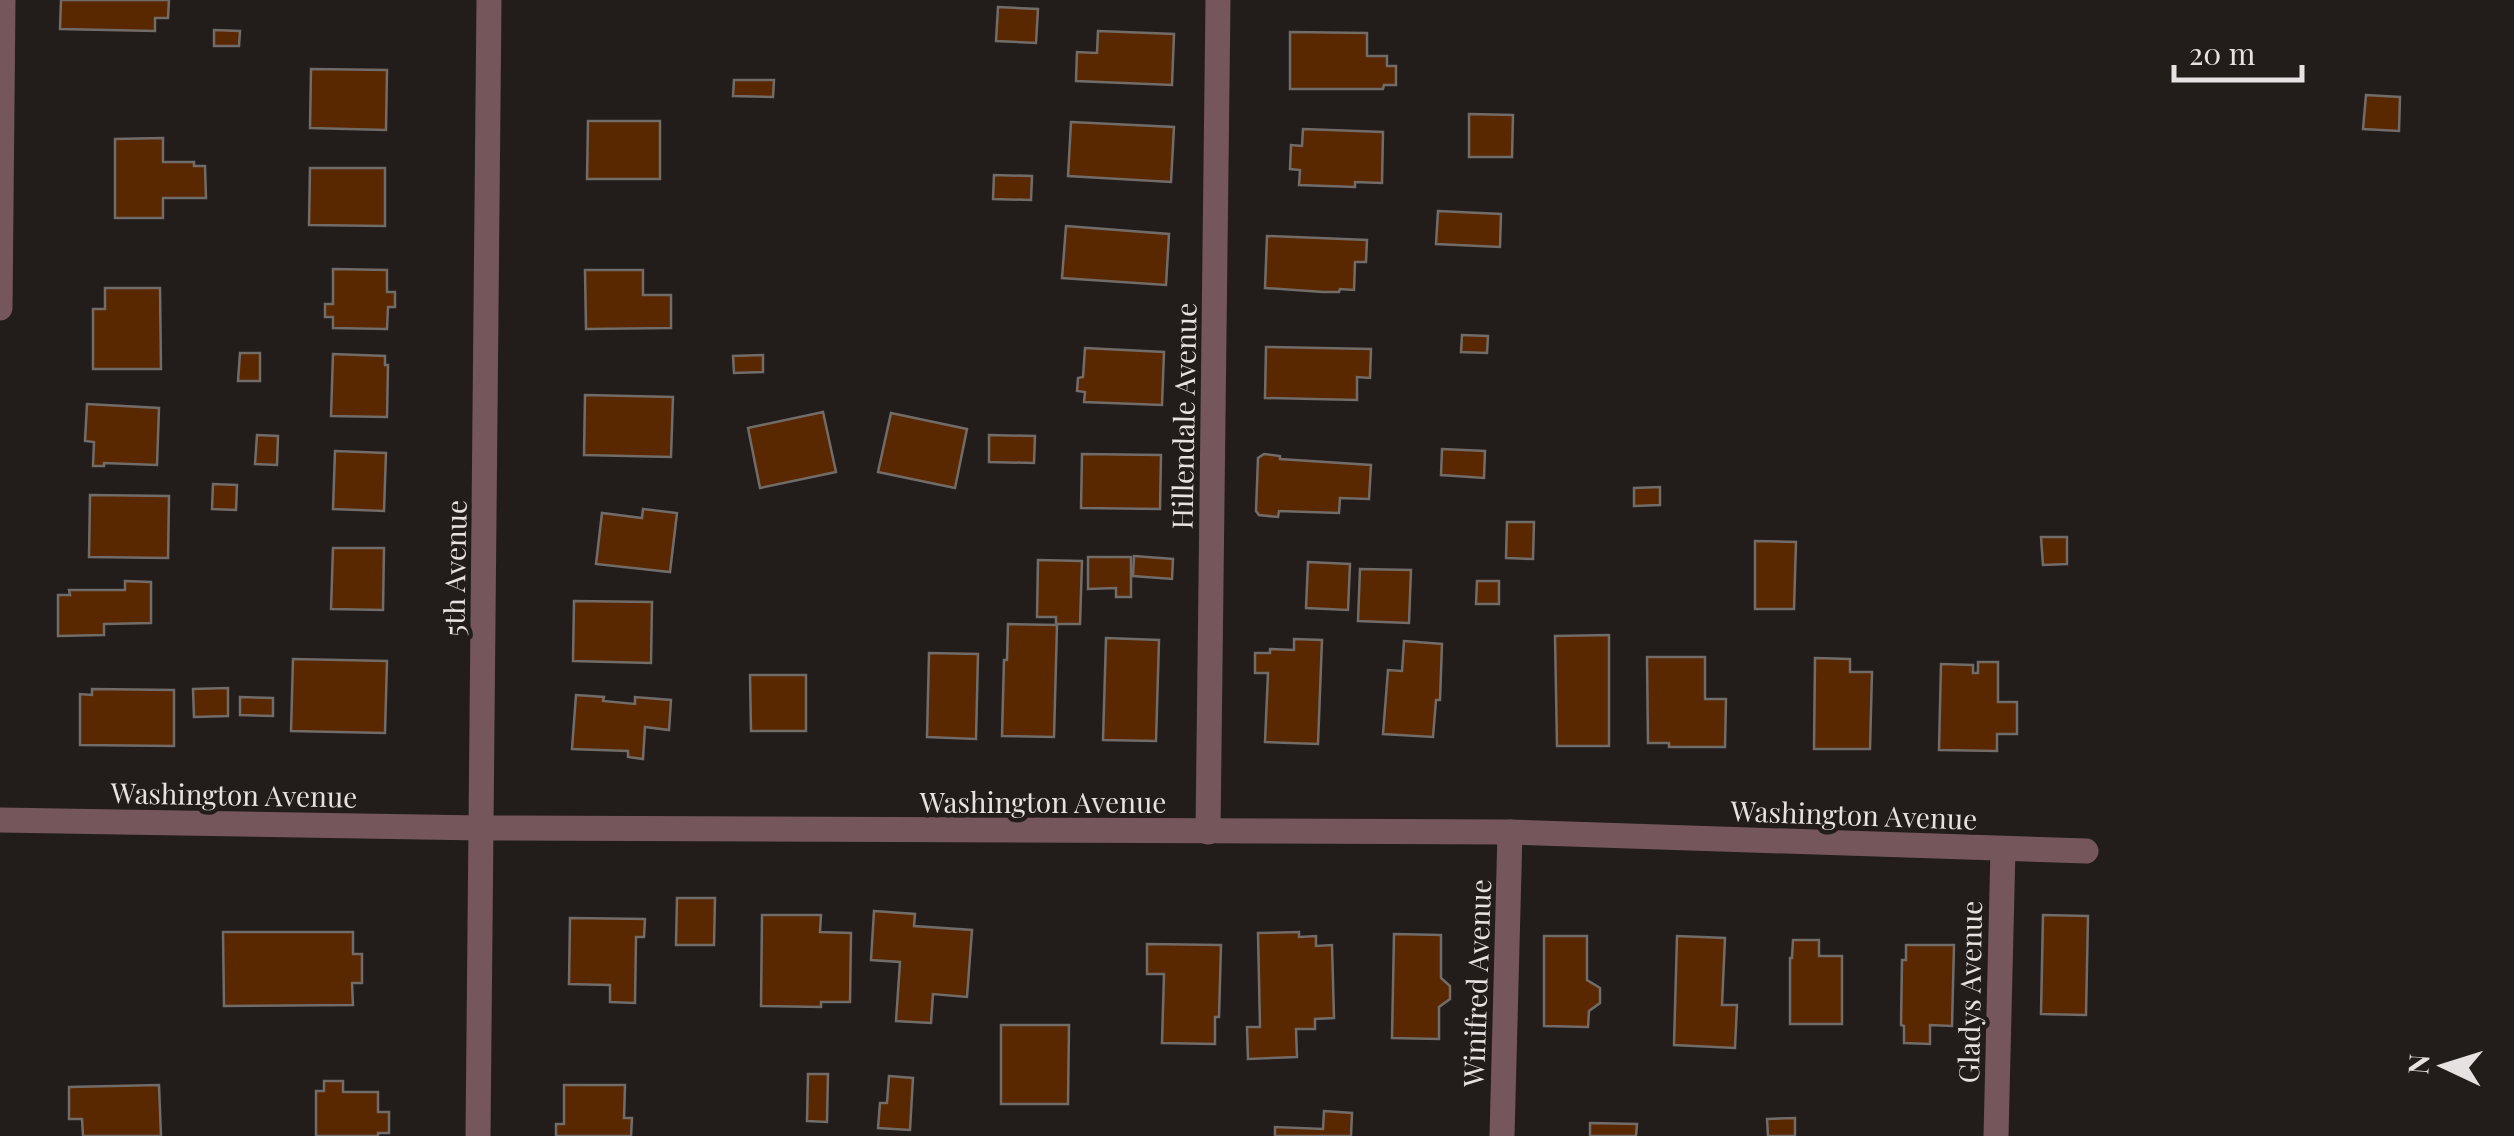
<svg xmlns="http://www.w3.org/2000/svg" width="2514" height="1136" viewBox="0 0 2514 1136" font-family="'Playfair Display',serif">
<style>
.building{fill:#592700;stroke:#726c69;stroke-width:2.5}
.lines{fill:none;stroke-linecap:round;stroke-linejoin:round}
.minor{stroke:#75575b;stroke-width:25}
.labels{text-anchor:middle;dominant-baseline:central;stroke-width:9;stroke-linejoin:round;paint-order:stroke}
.street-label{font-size:28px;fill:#e6e2e1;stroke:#221d1b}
</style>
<rect width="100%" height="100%" fill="#221d1b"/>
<g class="building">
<polygon points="61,0 169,0 168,18 155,18 155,31 60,29"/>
<polygon points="998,7 1038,9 1036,43 996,41"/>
<polygon points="214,30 240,31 239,46 214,46"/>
<polygon points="1098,31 1174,34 1172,85 1076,81 1077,52 1097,53"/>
<polygon points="1290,32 1367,33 1367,56 1387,56 1387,66 1396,66 1396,85 1384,85 1383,89 1290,89"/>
<polygon points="311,69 387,70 386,130 310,128"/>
<polygon points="734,80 774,80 773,97 733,96"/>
<polygon points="2366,95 2400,97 2399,131 2363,129"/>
<polygon points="1469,114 1513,115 1512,157 1469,157"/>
<polygon points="588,121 660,121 660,179 587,179"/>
<polygon points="1071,122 1174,127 1171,182 1068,176"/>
<polygon points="1303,129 1383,132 1382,183 1355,182 1355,187 1299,185 1300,170 1290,169 1291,145 1302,146"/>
<polygon points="163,138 163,162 194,162 194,166 205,166 206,198 163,198 163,218 115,218 115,139"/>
<polygon points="310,168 385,168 385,226 309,225"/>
<polygon points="994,175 1032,176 1031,200 993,199"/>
<polygon points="1438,211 1501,214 1500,247 1436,244"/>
<polygon points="1066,226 1169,234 1166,285 1062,278"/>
<polygon points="1267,236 1367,240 1366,262 1355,262 1354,290 1340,289 1339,292 1323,292 1265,288"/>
<polygon points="333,269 387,270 387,292 395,292 395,307 388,307 387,329 333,328 333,317 325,317 325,304 333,304"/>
<polygon points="585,270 643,270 643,295 671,295 671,328 586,329"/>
<polygon points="105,288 160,288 161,369 93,369 93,309 105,309"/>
<polygon points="1462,335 1488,336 1487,353 1461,352"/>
<polygon points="1266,347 1371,349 1370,378 1357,377 1357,400 1265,398"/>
<polygon points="1085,348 1164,352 1162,405 1084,402 1085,392 1077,391 1078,378 1083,377"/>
<polygon points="240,353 260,353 260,381 238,381"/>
<polygon points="333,354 385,356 385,365 388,365 387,417 331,416"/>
<polygon points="763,355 763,372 734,373 733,356"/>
<polygon points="585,395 673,397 671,457 584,455"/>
<polygon points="87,404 159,408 157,465 104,463 104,466 93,466 94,442 85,441"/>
<polygon points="823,412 836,472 760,488 748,428"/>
<polygon points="891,413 967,429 955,488 878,472"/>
<polygon points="257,435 278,436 277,465 255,464"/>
<polygon points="989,435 1035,436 1034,463 989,462"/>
<polygon points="1442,449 1485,451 1484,478 1441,475"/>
<polygon points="335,451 386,453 384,511 333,509"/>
<polygon points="1082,454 1161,455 1160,509 1081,508"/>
<polygon points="1264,454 1280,456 1280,459 1371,465 1369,499 1340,498 1339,513 1279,511 1278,517 1259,515 1256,511 1258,458"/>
<polygon points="213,484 237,485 236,510 212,509"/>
<polygon points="1660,487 1660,505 1634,506 1634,488"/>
<polygon points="90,495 169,496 168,558 89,557"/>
<polygon points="643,509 677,513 670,572 596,564 602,513 642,518"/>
<polygon points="1507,522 1534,522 1533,559 1506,558"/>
<polygon points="2041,537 2067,537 2067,564 2043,565"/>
<polygon points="1755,541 1796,542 1794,609 1755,609"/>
<polygon points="333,548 384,548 383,610 331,609"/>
<polygon points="1134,556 1173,559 1172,579 1133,576"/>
<polygon points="1088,557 1131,557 1131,597 1116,597 1116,588 1088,589"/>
<polygon points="1038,560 1082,561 1080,624 1056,624 1056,617 1037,617"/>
<polygon points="1308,562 1350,564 1348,610 1306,608"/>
<polygon points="1360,569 1411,570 1409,623 1358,621"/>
<polygon points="125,581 151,582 151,623 104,624 104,635 58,636 58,595 70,595 69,590 125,590"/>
<polygon points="1477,581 1499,581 1499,604 1476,604"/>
<polygon points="574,601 652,602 651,663 573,661"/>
<polygon points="1008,624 1057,625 1054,737 1002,736 1004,660 1007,660"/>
<polygon points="1609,635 1609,746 1557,746 1555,636"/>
<polygon points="1106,638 1159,640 1156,741 1103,740"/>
<polygon points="1294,639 1322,640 1318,744 1265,742 1268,673 1255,673 1255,653 1270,653 1270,649 1294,650"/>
<polygon points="1404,641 1442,644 1440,700 1436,700 1433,737 1383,734 1388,670 1402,671"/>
<polygon points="929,653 978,654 976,739 927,737"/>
<polygon points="1647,657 1705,657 1705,699 1726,699 1725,747 1669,747 1669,743 1648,743"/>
<polygon points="1815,658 1850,659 1850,672 1872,672 1870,749 1814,749"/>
<polygon points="293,659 387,661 385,733 291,731"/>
<polygon points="1978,662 1998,662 1998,702 2017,702 2017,734 1997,734 1997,751 1939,750 1941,664 1973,665 1973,673 1978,673"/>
<polygon points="750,675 806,675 806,731 751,731"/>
<polygon points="228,688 228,716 194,717 193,689"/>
<polygon points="92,689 174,690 174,746 80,745 80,694 92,695"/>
<polygon points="576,695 604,697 603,701 635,704 635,697 671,700 669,730 645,727 643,759 628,757 628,751 572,749"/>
<polygon points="240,697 273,698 273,716 240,715"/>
<polygon points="677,898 715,898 714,945 676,945"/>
<polygon points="874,911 915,914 914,926 972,930 967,997 933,994 931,1023 896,1021 900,962 871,960"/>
<polygon points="762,915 821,915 820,932 851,933 850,1002 821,1002 821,1007 761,1006"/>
<polygon points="2043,915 2088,916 2086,1015 2041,1014"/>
<polygon points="570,918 645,919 644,937 636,937 635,1003 610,1002 610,985 569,984"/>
<polygon points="223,932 353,932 353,954 362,954 362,983 352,983 353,1005 224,1006"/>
<polygon points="1299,932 1299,937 1316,936 1316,946 1332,945 1334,1018 1315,1019 1315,1029 1296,1029 1297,1057 1248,1059 1247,1027 1260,1027 1258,933"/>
<polygon points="1394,934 1441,935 1441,978 1450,986 1450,999 1439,1007 1439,1039 1392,1038"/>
<polygon points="1544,936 1587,936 1587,980 1600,988 1600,1003 1589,1011 1588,1027 1544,1026"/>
<polygon points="1677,936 1725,938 1722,1005 1737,1005 1735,1048 1674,1045"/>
<polygon points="1793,940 1819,940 1819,956 1842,956 1842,1024 1790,1024 1790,958 1792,958"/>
<polygon points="1147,944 1221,945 1219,1017 1215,1017 1215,1044 1162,1043 1164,974 1147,974"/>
<polygon points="1906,945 1954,945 1952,1026 1930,1025 1930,1044 1904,1043 1904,1026 1901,1025 1902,960 1906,960"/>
<polygon points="1001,1025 1069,1025 1068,1104 1001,1104"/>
<polygon points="808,1074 828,1074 827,1122 807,1121"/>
<polygon points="889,1076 913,1078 910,1130 878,1128 880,1103 887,1103"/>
<polygon points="324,1081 343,1081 343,1092 378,1092 378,1112 389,1112 389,1133 378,1133 378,1136 316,1136 316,1091 324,1091"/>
<polygon points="159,1085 161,1136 83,1136 82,1119 69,1119 69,1087"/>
<polygon points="564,1085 625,1085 624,1118 632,1118 631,1136 556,1136 556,1124 564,1124"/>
<polygon points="1324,1111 1352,1113 1351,1136 1275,1136 1275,1127 1323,1129"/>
<polygon points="1795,1118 1795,1136 1768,1136 1767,1119"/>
<polygon points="1590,1123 1637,1124 1636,1136 1590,1136"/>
</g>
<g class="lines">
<g class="minor">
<polyline points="0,308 3,0"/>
<polyline points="0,820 482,828 1510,832 2086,851"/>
<polyline points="1208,832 1218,0"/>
<polyline points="478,1136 489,0"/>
<polyline points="1502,1136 1510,832"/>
<polyline points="1996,1136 2003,849"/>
</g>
</g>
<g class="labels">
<g class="street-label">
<text transform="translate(1183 416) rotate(-89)">Hillendale Avenue</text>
<text transform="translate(454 568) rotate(-89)">5th Avenue</text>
<text transform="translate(234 794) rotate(1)">Washington Avenue</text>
<text x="1043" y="801">Washington Avenue</text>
<text transform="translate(1854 814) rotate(2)">Washington Avenue</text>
<text transform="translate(1476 983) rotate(-88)">Winifred Avenue</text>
<text transform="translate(1969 992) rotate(-89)">Gladys Avenue</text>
</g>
</g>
<g transform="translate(2444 1066) rotate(274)" stroke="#221d1b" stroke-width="8" paint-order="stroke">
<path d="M0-8L18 38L0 25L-18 38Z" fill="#e6e2e1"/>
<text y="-15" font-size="28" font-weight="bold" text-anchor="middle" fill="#e6e2e1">N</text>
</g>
<path d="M2174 65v15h128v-15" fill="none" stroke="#e6e2e1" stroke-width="5"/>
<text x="2189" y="65" font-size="30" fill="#e6e2e1" stroke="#221d1b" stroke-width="8" paint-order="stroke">20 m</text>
</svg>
